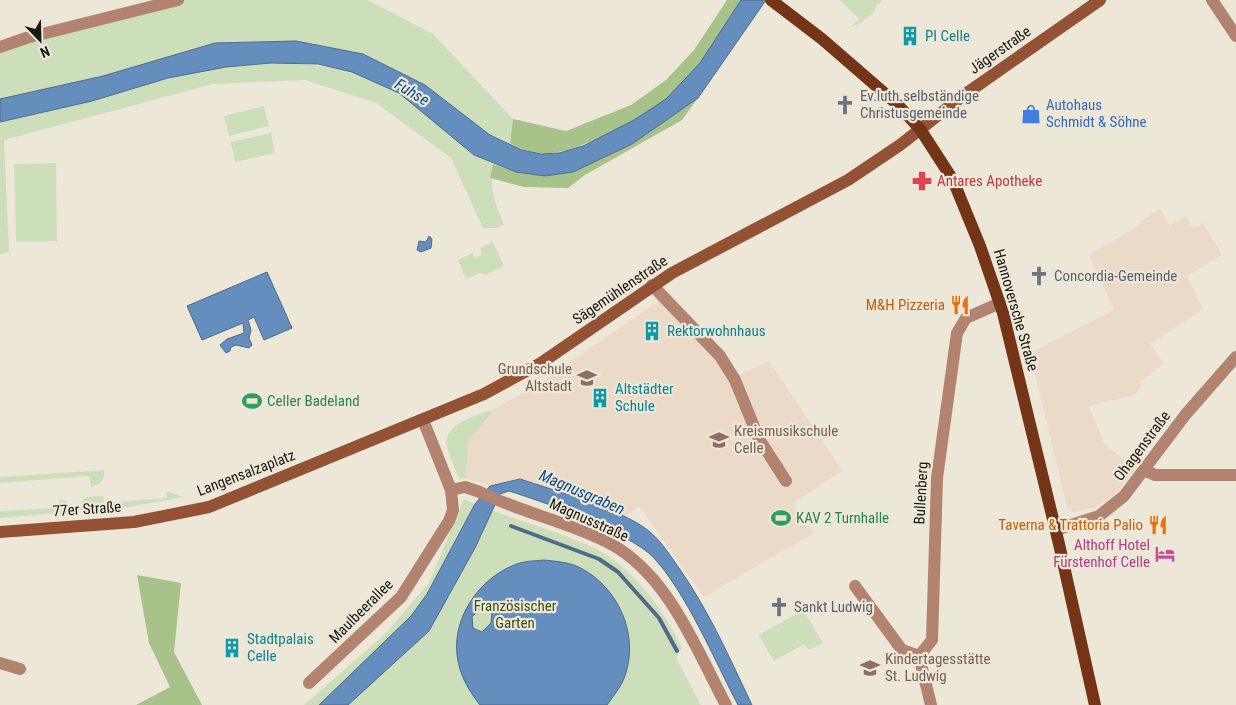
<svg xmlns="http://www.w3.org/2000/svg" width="1236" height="705" viewBox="0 0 1236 705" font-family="'Roboto Condensed',sans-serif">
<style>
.education{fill:#ecdac9}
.green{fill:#ccdfba}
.forest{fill:#a7c38a}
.water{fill:#648ebd;stroke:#4e6b8a;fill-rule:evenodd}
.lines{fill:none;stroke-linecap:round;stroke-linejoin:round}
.stream{stroke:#4e6b8a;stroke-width:4}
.street{stroke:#b28470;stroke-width:12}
.secondary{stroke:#945235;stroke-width:12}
.primary{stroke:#743517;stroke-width:12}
.labels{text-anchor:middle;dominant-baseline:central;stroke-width:4.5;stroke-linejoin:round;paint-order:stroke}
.culture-label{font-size:15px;fill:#0d838f;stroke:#ede7d8;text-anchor:start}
.street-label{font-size:15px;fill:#1a1813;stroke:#ede7d8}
.worship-label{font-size:15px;fill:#5b616d;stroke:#ede7d8;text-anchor:start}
.shop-label{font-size:15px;fill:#366cbe;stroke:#ede7d8;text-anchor:start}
.health-label{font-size:15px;fill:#be3a42;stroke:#ede7d8;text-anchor:start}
.food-label{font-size:15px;fill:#c56008;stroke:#ede7d8;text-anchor:end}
.education-label{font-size:15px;fill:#785e54;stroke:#ede7d8;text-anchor:start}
.leisure-label{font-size:15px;fill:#27864d;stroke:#ede7d8;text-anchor:start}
.hotel-label{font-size:15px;fill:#b23c85;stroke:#ede7d8;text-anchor:end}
.park-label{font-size:15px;fill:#365013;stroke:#ede7d8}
.water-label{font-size:16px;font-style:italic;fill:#0e4e88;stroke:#ede7d8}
</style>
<rect width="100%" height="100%" fill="#ede7d8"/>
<g class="education">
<polygon points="1160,209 1170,226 1186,216 1193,228 1203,223 1222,255 1187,276 1203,309 1150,344 1164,364 1140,382 1141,387 1135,395 1089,406 1104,443 1136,469 1114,495 1095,508 1073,512 1067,507 1030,353 1114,310 1089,255 1138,226 1137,224"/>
<polygon points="667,295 725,352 739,375 769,361 843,471 793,503 814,533 704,597 639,506 626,517 520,479 490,486 466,478 468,442 494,409 535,386"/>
</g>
<g class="green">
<polygon points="177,0 368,0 433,34 513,119 510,143 490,134 425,85 363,54 296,41 215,43 103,76 0,99 0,49"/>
<path d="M 840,0 L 883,0 L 877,5 C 875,14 860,24 851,27 L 859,19 Z"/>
<path d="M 271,63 C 316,64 359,68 399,93 C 433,115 457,147 493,164 C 489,188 495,203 504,225 L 496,228 L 483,228 L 451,158 L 376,103 L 305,80 L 213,84 L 4,140 L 9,253 L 0,254 L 0,122 L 92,101 L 168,78 L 226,67 Z"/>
<polygon points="264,106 269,126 229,136 224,116"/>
<polygon points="271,133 275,153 235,162 231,142"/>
<polygon points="56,163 57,241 16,242 14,164"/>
<polygon points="493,242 504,266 485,275 480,273 466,279 458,260 472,253 475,258 482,254 480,248"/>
<path d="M 494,409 L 468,442 L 466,478 L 461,479 L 458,476 C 454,467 450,457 447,447 C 442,423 478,415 494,409 Z"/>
<path d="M 104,470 C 105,482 101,483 91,487 L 89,476 L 0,483 L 0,477 Z"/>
<polygon points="166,491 184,497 128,507 107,505 80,511 81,501 87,497 103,496 104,503 167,498"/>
<polygon points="59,499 67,501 69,512 0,518 0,511 59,508"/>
<path d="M 464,499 C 507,519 554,528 596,549 C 632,567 666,612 682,648 L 676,658 L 701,705 L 304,705 L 386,633 L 429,583 Z"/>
<polygon points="803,610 823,643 809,650 804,644 774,661 759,635"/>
</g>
<g class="forest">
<path d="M 727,0 L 741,0 C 727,21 715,46 699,64 C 689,76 678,87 667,98 C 654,110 634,120 618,128 C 583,145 548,166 510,143 L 513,119 L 566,131 L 631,105 L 666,80 L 694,50 Z"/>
<polygon points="698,98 682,120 585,175 568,188 524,187 490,178 493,164 516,172 545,176 573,172 632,144"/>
<polygon points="137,575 181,583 174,652 202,705 136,705 170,687 149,643"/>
</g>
<g class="water">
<polygon points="741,0 766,0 698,98 632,144 573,172 545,176 516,172 474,155 399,93 352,72 318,64 271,63 226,67 168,78 92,101 0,122 0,99 103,76 215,43 296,41 363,54 425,85 490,135 522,150 541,154 559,153 583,146 634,120 666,99 700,63"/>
<polygon points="429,236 432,239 431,248 421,252 417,250 419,241 426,242"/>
<polygon points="267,272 292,328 264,340 254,317 248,320 251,330 249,338 252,345 249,348 236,345 231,347 230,351 226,353 220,345 227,339 244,333 243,323 202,340 187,306"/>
<path d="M 520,479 C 555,491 623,509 650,532 C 663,543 671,557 681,571 C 710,613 730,659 752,705 L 738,705 C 715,661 686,592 653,557 C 630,533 542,501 509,491 L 500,494 L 475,548 L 429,631 L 348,705 L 319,705 L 411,616 L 427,594 L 475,504 L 490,486 Z"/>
<path d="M 544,560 C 553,561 565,562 574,565 C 618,583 643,638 622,683 C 618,690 612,698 607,705 L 480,705 C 470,692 461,678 458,661 C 450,621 477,580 514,565 C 523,561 534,561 544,560 ZM 479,609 L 492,611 L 491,623 L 482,632 L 473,628 L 472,617 Z"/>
</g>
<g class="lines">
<polyline class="stream" points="511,526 599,559 618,572 659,618 677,651"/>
<g class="street">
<polyline points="1212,0 1236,36"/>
<polyline points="0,47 26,38 178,0"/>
<polyline points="652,285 720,356 735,380 759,439 786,481"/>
<polyline points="1144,470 1155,475 1236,475"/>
<path d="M 451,490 L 465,487 L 480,492 C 522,513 570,522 611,544 C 669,576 696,649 726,705"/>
<polyline points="1056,530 1099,516 1124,496 1186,414 1236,357"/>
<polyline points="855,586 902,650 919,656"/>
<polyline points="919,656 932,640 937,478 957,333 966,318 1000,303"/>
<polyline points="919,656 931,705"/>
<polyline points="0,663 20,669"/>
<polyline points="309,683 401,597 449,521 453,510 451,490 423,420"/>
</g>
<polyline class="secondary" points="0,532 134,522 209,507 484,394 541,363 672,273 848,180 900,145 964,95 1100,0"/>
<polyline class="primary" points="771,0 822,39 897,104 920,129 953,180 980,246 1003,313 1059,544 1095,705"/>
</g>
<defs>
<symbol id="building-bare" viewBox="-9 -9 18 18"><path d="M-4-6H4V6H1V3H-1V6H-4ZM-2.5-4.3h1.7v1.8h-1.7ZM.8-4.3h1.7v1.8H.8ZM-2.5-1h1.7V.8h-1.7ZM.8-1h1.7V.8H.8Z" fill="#0f9aa8" stroke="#ede7d8" stroke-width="2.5" paint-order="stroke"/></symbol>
<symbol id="church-bare" viewBox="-9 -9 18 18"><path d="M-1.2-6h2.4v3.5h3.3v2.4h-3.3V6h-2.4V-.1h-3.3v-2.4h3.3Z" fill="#6b7280" stroke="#ede7d8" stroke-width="2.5" paint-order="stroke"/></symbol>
<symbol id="shop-bare" viewBox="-9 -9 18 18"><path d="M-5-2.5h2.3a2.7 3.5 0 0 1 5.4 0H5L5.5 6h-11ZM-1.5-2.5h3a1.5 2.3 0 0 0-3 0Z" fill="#3f7fe0" stroke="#ede7d8" stroke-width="2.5" paint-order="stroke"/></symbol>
<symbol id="pharmacy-bare" viewBox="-9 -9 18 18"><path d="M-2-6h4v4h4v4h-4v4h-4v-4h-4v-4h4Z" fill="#e0444e" stroke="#ede7d8" stroke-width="2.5" paint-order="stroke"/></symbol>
<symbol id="restaurant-bare" viewBox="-9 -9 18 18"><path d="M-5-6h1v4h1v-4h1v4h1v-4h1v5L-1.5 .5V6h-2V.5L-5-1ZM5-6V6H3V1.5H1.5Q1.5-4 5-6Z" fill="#e8710a" stroke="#ede7d8" stroke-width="2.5" paint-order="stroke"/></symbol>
<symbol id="school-bare" viewBox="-9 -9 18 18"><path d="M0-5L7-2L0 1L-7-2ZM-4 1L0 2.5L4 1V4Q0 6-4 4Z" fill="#8d6e63" stroke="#ede7d8" stroke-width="2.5" paint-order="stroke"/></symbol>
<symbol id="stadium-bare" viewBox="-9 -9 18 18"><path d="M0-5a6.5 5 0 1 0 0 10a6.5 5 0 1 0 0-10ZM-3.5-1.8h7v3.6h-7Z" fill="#2e9e5b" stroke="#ede7d8" stroke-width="2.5" paint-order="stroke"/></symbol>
<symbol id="hotel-bare" viewBox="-9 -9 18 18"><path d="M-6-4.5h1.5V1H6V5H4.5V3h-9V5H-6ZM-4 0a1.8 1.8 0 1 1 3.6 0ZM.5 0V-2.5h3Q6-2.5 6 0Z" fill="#d1479c" stroke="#ede7d8" stroke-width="2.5" paint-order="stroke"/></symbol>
</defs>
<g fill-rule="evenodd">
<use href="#building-bare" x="896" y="22" width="28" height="28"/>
<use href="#church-bare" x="831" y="91" width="28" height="28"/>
<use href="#shop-bare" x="1017" y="100" width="28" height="28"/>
<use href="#pharmacy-bare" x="908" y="167" width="28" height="28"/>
<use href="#church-bare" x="1025" y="262" width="28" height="28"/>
<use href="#restaurant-bare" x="946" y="291" width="28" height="28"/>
<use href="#building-bare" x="638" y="317" width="28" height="28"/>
<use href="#school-bare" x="573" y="364" width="28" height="28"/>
<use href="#building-bare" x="586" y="384" width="28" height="28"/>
<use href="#stadium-bare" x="238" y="387" width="28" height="28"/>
<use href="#school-bare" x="705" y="426" width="28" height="28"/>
<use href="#stadium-bare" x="767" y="504" width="28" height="28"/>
<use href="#restaurant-bare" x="1144" y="511" width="28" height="28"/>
<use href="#hotel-bare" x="1151" y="540" width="28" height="28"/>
<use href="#church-bare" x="765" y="593" width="28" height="28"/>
<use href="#building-bare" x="218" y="634" width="28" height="28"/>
<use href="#school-bare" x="856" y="654" width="28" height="28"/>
</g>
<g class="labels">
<g class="culture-label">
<text x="925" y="36">PI Celle</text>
<text x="667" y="331">Rektorwohnhaus</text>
<text x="615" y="389">Altstädter<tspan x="615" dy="17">Schule</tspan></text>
<text x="247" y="639">Stadtpalais<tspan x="247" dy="17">Celle</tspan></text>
</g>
<g class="street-label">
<text transform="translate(1000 50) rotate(-35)">Jägerstraße</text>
<text transform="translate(620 290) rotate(-34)">Sägemühlenstraße</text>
<text transform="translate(1016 310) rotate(74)">Hannoversche Straße</text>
<text transform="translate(1142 446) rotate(-53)">Ohagenstraße</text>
<text transform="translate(246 473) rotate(-21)">Langensalzaplatz</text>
<text transform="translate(921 493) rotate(-87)">Bullenberg</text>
<text transform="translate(87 509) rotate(-4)">77er Straße</text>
<text transform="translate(589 520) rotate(24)">Magnusstraße</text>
<text transform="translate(361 611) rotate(-45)">Maulbeerallee</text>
</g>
<g class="worship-label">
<text x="860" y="96">Ev.luth.selbständige<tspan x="860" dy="17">Christusgemeinde</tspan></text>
<text x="1054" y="276">Concordia-Gemeinde</text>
<text x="794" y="607">Sankt Ludwig</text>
</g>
<g class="shop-label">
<text x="1046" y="105">Autohaus<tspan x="1046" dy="17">Schmidt &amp; Söhne</tspan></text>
</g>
<g class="health-label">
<text x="937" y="181">Antares Apotheke</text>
</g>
<g class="food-label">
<text x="945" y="305">M&amp;H Pizzeria</text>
<text x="1143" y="525">Taverna &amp; Trattoria Palio</text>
</g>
<g class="education-label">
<text x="572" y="369" text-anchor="end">Grundschule<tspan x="572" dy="17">Altstadt</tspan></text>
<text x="734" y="431">Kreismusikschule<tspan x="734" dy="17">Celle</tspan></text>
<text x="885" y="659">Kindertagesstätte<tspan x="885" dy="17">St. Ludwig</tspan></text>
</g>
<g class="leisure-label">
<text x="267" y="401">Celler Badeland</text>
<text x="796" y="518">KAV 2 Turnhalle</text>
</g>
<g class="hotel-label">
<text x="1150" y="545">Althoff Hotel<tspan x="1150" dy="17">Fürstenhof Celle</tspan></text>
</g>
<g class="park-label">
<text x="515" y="606">Französischer<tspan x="515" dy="17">Garten</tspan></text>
</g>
<g class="water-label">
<text transform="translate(412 92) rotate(31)">Fuhse</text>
<text transform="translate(582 492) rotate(23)">Magnusgraben</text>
</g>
</g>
<g transform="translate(40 40) rotate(157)" stroke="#ede7d8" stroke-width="4" paint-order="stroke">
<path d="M0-4L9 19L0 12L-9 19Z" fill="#1a1813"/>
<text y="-8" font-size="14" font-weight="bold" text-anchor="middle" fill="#1a1813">N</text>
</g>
</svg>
